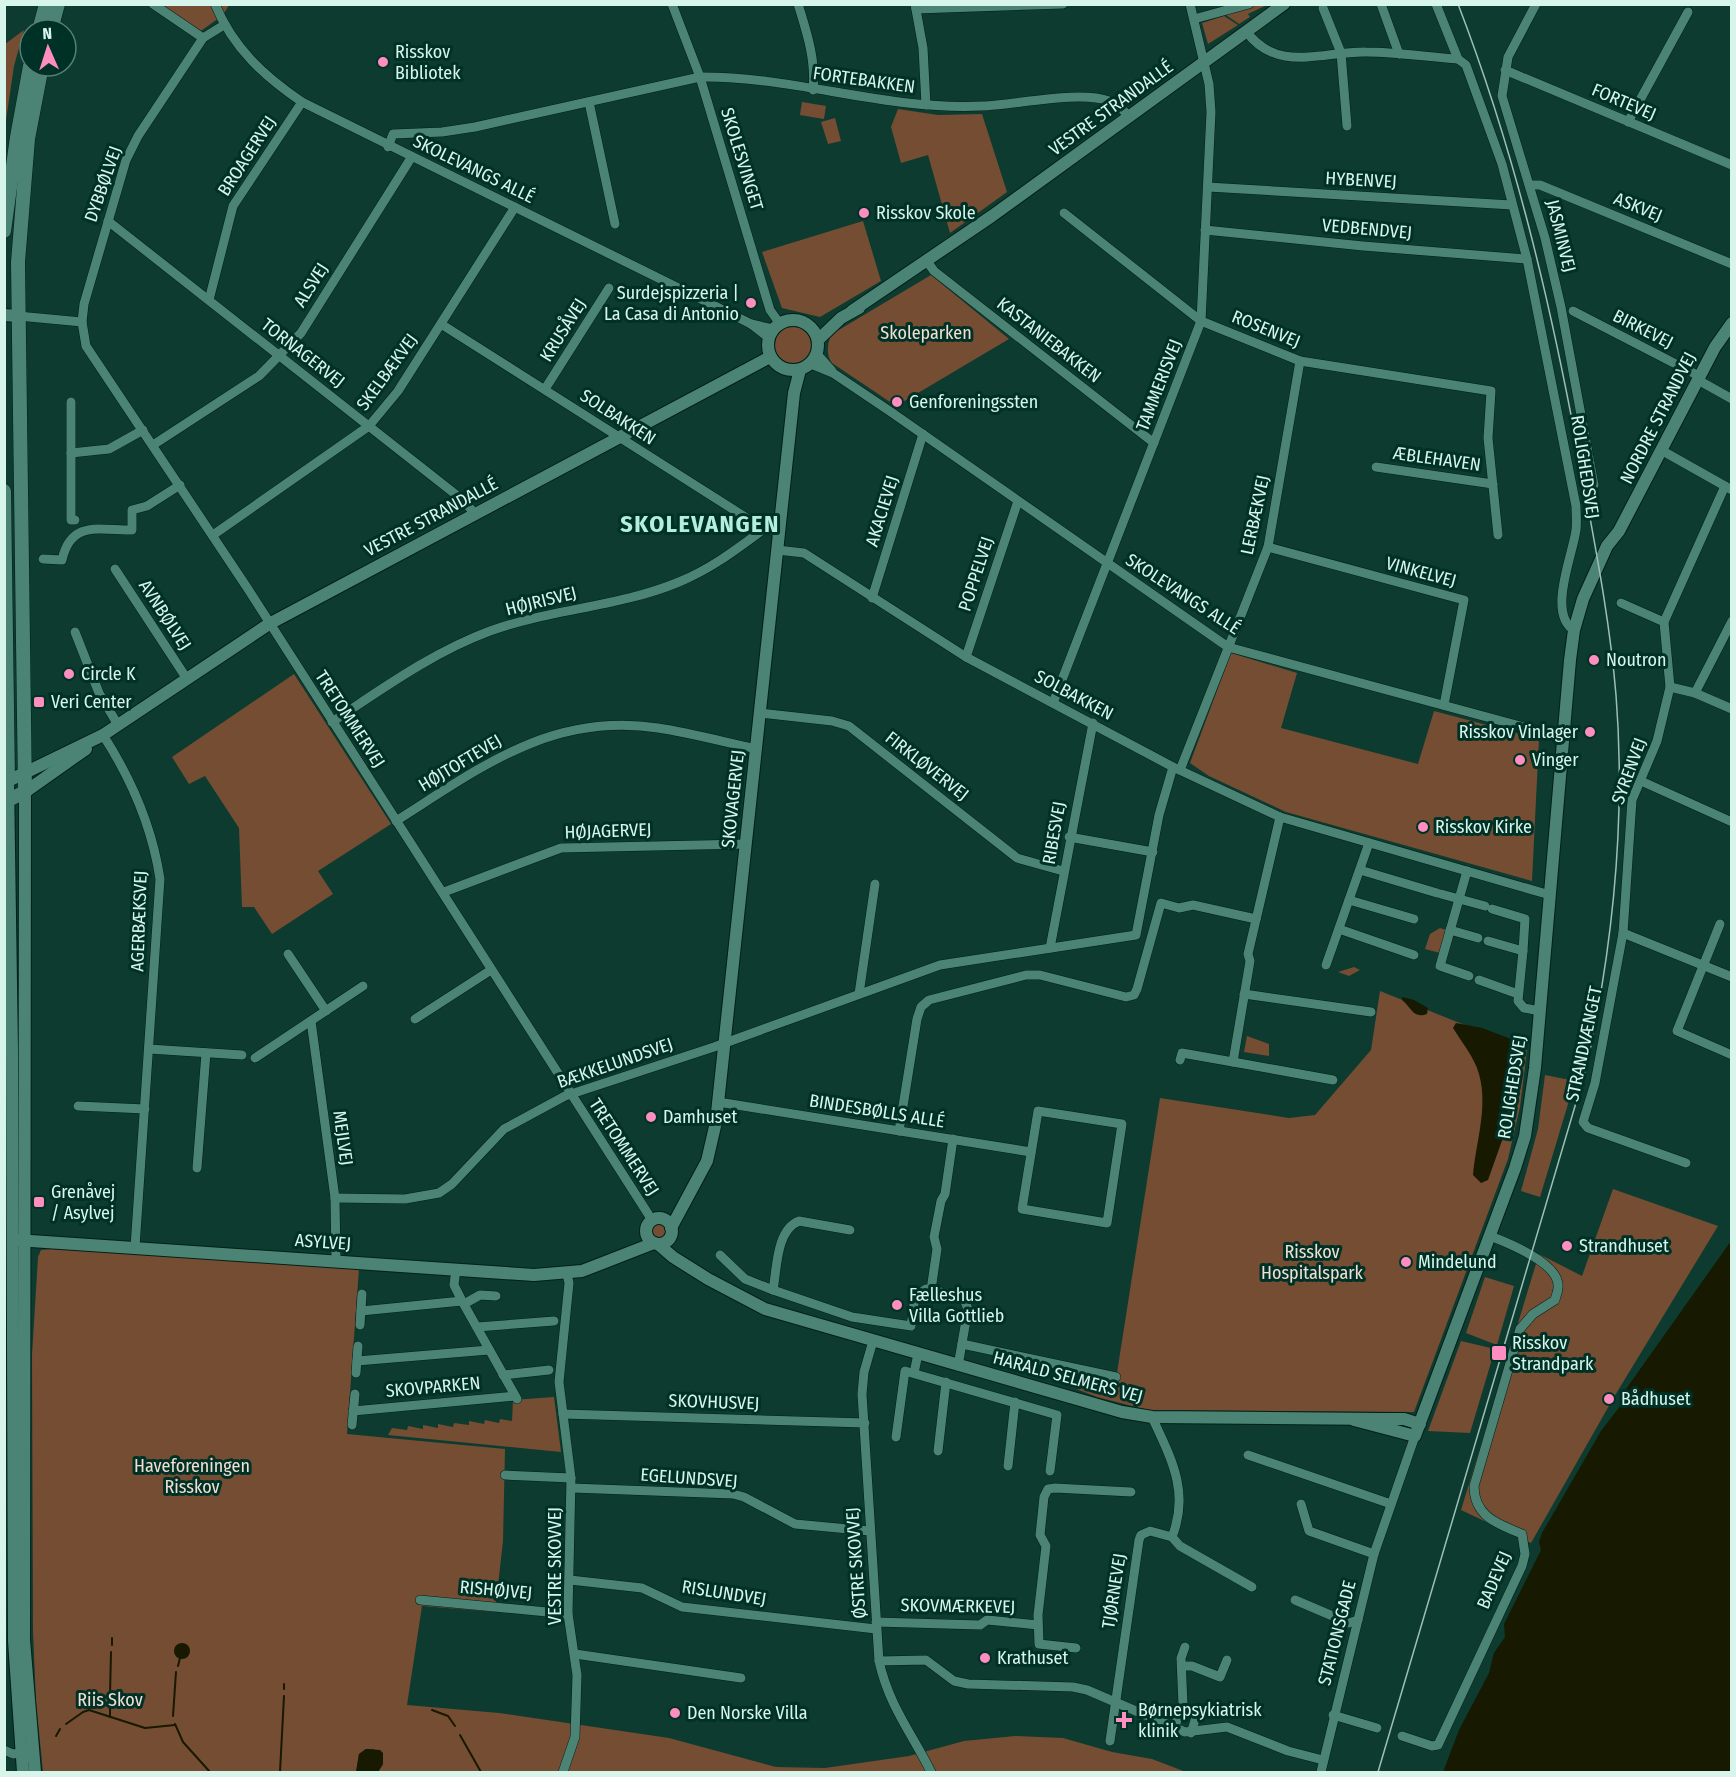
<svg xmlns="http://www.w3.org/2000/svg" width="1736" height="1777" viewBox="0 0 1736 1777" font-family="'Fira Sans Condensed',sans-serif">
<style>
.green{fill:#754d33}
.water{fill:#171901}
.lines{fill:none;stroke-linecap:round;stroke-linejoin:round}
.stream{stroke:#171901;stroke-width:2}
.minor-casing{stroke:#022018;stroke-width:10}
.tertiary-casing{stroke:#022018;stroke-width:14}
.secondary-casing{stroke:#022018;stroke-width:15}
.minor{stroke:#4b8474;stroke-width:9}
.tertiary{stroke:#4b8474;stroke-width:12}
.secondary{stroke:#4b8474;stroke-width:14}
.tram{stroke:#9dbfb5;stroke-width:1.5}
.poi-dot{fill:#fd8ebf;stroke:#003126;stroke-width:2}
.labels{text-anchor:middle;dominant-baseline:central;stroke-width:6;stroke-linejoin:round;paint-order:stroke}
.poi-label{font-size:18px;fill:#d8f5eb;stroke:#003126;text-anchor:start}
.street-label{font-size:18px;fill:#d8f5eb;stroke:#003126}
.park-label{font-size:18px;fill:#f2ded2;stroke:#003126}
.district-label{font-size:24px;font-weight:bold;letter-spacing:1.5px;fill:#b3efdc;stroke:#003126}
</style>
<rect width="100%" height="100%" fill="#0d3b30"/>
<g class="green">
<polygon points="1257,4 1267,5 1248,14 1250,17 1239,24 1226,15"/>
<polygon points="158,5 229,5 223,15 198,33"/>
<polygon points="1224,16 1238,25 1208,44 1202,23"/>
<polygon points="24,30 14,66 5,127 5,44"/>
<polygon points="802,102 826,106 824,119 800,115"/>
<polygon points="898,109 938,115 982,114 1007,192 950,233 928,155 901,163 891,127"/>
<polygon points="835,118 841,141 828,144 821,122"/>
<polygon points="863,221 881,281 820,317 782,308 762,252"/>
<path d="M 931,275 L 1009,339 L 896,406 L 832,363 C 826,356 827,341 832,334 Z"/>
<circle cx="793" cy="345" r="18"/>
<polygon points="1231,653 1297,673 1281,728 1418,764 1434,711 1539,739 1532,881 1286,812 1209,776 1190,763"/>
<polygon points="294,674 391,824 318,871 333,894 272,934 254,907 242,907 239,828 205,776 189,784 172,757"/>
<polygon points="1440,928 1446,930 1440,953 1425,949 1430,934"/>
<polygon points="1354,967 1360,970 1349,976 1338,972"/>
<polygon points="1380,991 1527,1050 1520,1107 1508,1159 1414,1412 1148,1410 1097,1397 1053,1380 1114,1392 1160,1098 1289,1118 1315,1115 1371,1050"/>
<polygon points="1247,1036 1269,1044 1269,1056 1244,1052"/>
<polygon points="1545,1075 1575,1081 1540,1197 1521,1191 1538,1129"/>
<polygon points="1613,1189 1718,1226 1614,1397 1531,1543 1461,1510 1539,1254 1582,1276"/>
<circle cx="659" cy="1231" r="7"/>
<polygon points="63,1248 359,1269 347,1434 505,1449 503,1541 495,1612 422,1606 407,1705 499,1713 669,1738 776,1767 825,1768 909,1756 964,1741 1015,1736 1063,1738 1112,1752 1152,1759 1186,1772 378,1772 383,1764 374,1749 366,1749 359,1754 356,1772 43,1772 36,1702 33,1631 32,1355 38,1257 41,1250"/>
<polygon points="1485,1277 1514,1286 1497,1345 1466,1333"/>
<polygon points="1461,1341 1495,1349 1470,1433 1428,1431"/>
<polygon points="554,1397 561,1452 388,1435 392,1428 407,1430 408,1426 423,1429 423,1425 438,1428 438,1424 453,1427 454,1423 469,1425 469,1421 484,1424 485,1420 499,1423 500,1419 512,1421 513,1400"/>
</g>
<g class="water">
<path d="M 1402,997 L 1414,1000 L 1428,1008 L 1427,1014 C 1413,1019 1412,1008 1402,1000 Z"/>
<path d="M 1456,1023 L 1482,1028 L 1524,1044 L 1523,1053 L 1515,1064 L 1505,1132 L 1488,1180 L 1481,1183 L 1473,1175 C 1476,1140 1490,1103 1477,1068 C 1471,1053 1461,1041 1453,1028 Z"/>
<polygon points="1731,1241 1731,1772 1443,1772 1459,1730 1489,1673 1494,1653 1505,1637 1504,1624 1541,1550 1539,1542 1542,1533 1601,1431 1624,1401 1626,1389"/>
<circle cx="182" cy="1651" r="8"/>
<polygon points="366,1749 380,1750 383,1753 383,1764 378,1772 356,1772 359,1754"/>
</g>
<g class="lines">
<g class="stream">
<polyline points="112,1645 112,1638"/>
<polyline points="178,1666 180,1658"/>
<polyline points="284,1689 284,1684"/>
<polyline points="110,1695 111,1652"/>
<polyline points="432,1710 448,1716 455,1726"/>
<polyline points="173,1716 176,1672"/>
<polyline points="110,1717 110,1700"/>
<polyline points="66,1724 83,1712 89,1710 145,1728 175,1725"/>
<polyline points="175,1724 183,1742 210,1772"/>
<polyline points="460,1735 481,1772"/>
<polyline points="56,1736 60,1729"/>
<polyline points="280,1772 284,1696"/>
</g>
<defs>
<g id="minor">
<polyline points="153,4 203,38"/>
<path d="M 215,4 C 233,48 264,76 302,102 L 717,307 L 751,324 L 769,338"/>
<polyline points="672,4 700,77 770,310 780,324"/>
<path d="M 798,4 C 807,33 816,60 813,90"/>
<polyline points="915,4 923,48 926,105"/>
<polyline points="1381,4 1399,54"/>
<polyline points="1436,4 1458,59"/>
<polyline points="1536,4 1508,57 1502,96 1545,238 1561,307 1594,485"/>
<polyline points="1323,8 1341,53 1347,126"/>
<polyline points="916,9 1063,4"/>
<polyline points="1194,19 1249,4"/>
<polyline points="224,25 203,38 138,136 126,160 84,304 82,322 86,346 248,589 652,1220"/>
<path d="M 1246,31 C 1277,74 1323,51 1366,52 C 1396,52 1427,57 1458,59 L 1466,65 L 1502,164 L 1527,259 L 1576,506 C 1576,514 1577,522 1576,530 C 1573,554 1547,614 1574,630"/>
<polyline points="1505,70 1732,165"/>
<polyline points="589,102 615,224"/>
<polyline points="1628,122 1688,12"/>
<path d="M 388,147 L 393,134 L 442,132 L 475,127 L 700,77 C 795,76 887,111 982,106 C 1016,105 1079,90 1109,101 C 1118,104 1124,111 1130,117"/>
<polyline points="1531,185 1540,185 1732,264"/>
<polyline points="1208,187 1512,205"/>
<polyline points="1064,213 1201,321 1300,361 1491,391 1488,438 1498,535"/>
<polyline points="108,221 464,501 475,514"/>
<polyline points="1205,230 1363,246 1527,259"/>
<polyline points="926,260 934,271 1154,443"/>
<polyline points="209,300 233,206 302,102"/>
<polyline points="1573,311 1699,376"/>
<polyline points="18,316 82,322"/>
<polyline points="441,324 764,529 780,532"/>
<polyline points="751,324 773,329"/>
<polyline points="817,354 832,371"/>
<polyline points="811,364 833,373 891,412 1228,647 1535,730 1564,733"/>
<polyline points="1698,380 1732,399"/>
<polyline points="545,389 609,288"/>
<polyline points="71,402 71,520 75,520"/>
<polyline points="153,445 259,376 301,333 411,158"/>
<polyline points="1661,450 1732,490"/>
<polyline points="71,453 109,449 143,430"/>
<polyline points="1376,467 1493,484"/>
<polyline points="213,535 369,426 398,391 515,207"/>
<polyline points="1268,547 1464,600 1444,705"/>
<polyline points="777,550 804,553 966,657 1173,767 1280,817 1550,895"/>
<path d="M 43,559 L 62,560 C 71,520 99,530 132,530 L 132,510 L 147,506 L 180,485"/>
<polyline points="115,569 187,679"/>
<polyline points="872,598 923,434"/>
<polyline points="1621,603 1664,622"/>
<polyline points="75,632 99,693 118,725"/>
<polyline points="966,657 1018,501"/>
<polyline points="1670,687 1695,693 1732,709"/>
<polyline points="1695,693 1732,621"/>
<polyline points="1053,703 1201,321 1211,112 1209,84 1190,4"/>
<polyline points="760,713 832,721 849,726 1017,858 1063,871"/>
<path d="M 332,722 C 382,689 433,652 490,631 C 551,609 619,607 679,582 C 711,569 737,549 764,529"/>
<path d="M 103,735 C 132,780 152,826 160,879 L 135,1247"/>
<polyline points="1180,770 1268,547 1300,361"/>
<polyline points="1641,781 1732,822"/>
<path d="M 396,821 C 480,768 551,712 658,728 C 691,733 724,742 757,749"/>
<polyline points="1069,837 1153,852"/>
<polyline points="1360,870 1437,893"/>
<polyline points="1467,871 1440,966 1469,976"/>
<polyline points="444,892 561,848 746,844"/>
<polyline points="1441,894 1485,906"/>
<polyline points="1349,900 1414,919"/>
<polyline points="1492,909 1525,919 1523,951"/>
<polyline points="1720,924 1677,1031 1732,1055"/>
<polyline points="1339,929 1414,955"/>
<polyline points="1450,930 1478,938"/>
<polyline points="1623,933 1732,977"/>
<polyline points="1488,941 1523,951 1518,1001 1524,1008 1540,1011"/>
<polyline points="1050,948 1093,723"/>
<polyline points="288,954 326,1011"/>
<polyline points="1326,965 1369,843"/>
<polyline points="1479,980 1518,994"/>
<polyline points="859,994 875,884"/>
<polyline points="1244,994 1371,1012"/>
<polyline points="415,1019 491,970"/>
<polyline points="311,1021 335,1198 336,1261"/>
<polyline points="149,1049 242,1055"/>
<polyline points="255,1058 363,986"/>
<polyline points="1180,1060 1182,1053 1233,1062 1250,961 1248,954 1280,817"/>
<polyline points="1233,1062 1333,1080"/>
<polyline points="718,1102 1031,1152"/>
<polyline points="78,1106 145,1109"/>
<polygon points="1038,1111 1122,1124 1107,1223 1022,1209"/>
<polyline points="899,1131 917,1019 921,1007 929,1000 1026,975 1040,975 1126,997 1134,995 1137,989 1161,903 1179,908 1193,905 1256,919"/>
<polyline points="953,1139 945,1194 941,1201 934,1237 937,1249 931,1290 963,1297 968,1309 958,1366"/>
<polyline points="1686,1163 1588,1128 1583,1122 1595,1083 1623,933 1632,800 1657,741 1670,687 1664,622 1725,486"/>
<polyline points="197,1168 206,1053"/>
<polyline points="335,1198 405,1199 439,1193 452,1184 504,1129 565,1096 714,1047 940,965 1136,935 1159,815 1173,767"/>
<polyline points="720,1255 745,1279 773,1290 852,1317 911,1326 915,1297 926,1289 931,1290"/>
<polyline points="456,1269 454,1285 462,1301 517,1399"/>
<path d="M 773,1290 C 777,1269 776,1230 799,1221 L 850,1230"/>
<polyline points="464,1304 480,1295 496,1296"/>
<polyline points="361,1311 462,1301"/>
<polyline points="360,1325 362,1294"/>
<polyline points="477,1327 554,1321"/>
<path d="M 873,1341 L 864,1372 L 862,1394 L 879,1661 C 889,1706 911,1732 931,1772"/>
<polyline points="962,1344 1116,1377"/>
<polyline points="357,1361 489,1350"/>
<polyline points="356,1373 358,1346"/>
<polyline points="914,1373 918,1354"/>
<polyline points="503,1375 549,1370"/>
<polyline points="353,1411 515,1396"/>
<polyline points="563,1414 865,1423"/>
<polyline points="352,1425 355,1394"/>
<polyline points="896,1437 905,1371 1057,1415 1050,1471"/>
<polyline points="938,1451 946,1382"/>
<polyline points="1248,1455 1391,1504"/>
<polyline points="1008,1466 1015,1402"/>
<polyline points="505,1475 571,1478"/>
<polyline points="572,1488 733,1494 744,1497 795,1524 870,1531"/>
<polyline points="1301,1504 1309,1531 1374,1554"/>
<polyline points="1172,1537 1180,1546 1252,1587"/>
<polyline points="570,1580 642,1588 682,1607 876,1629"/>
<polyline points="420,1600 568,1614"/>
<polyline points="1295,1600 1349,1623 1358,1620"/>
<polyline points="876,1622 980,1625 987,1620 1038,1625"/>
<polyline points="1076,1648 1039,1644 1038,1615 1046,1546 1040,1535 1044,1497 1048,1489 1055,1488 1131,1492"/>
<polyline points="575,1654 741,1678"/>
<polyline points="879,1661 926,1660 954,1681 968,1684 1073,1687 1087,1690 1185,1732 1227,1727 1288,1751 1323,1760"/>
<polyline points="1182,1666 1192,1666 1220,1677 1227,1660"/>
<polyline points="1333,1715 1377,1728"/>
<polyline points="1174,1728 1183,1705 1181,1658 1185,1647"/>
<polyline points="1191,1733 1196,1717"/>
<path d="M 1402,1736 L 1432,1746 L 1438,1745 L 1522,1566 L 1525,1554 L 1522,1534 C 1497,1524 1474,1516 1474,1486 L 1520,1329 L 1533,1314 L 1555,1300 C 1556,1295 1559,1290 1558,1285 C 1557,1262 1508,1243 1490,1236"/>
<path d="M 1110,1741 L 1139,1540 L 1141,1535 L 1150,1531 L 1172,1537 C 1190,1492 1171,1458 1152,1417"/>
<polyline points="4,1750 13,1754 28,1752"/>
<polyline points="563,1772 575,1737 577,1675 568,1614 571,1478 559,1382 569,1283 567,1274"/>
<polyline points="1321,1772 1374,1554 1415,1436"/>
</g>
<g id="tertiary">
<polyline points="852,311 992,216 1284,4"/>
<polyline points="4,315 18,316"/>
<circle cx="793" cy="345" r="25"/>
<polyline points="818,340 841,318 859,308"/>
<circle cx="659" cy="1231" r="13"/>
<polyline points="671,1228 707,1161 716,1122 794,393 800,370"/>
<polyline points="16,1240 534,1275 582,1271 654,1243"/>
<polyline points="658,1244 673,1257 708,1279 765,1309 1122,1412 1152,1417 1382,1419 1404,1419 1420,1424"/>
<polyline points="1354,1420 1415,1436 1515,1168 1525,1136 1535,1068 1570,660 1574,630 1583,599 1607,546 1619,531 1715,347 1732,323"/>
<polyline points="23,1772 14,1641 12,1051 8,781 103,735 269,624 770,357"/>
<polyline points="35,1772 24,1640 25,792 86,749"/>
</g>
<g id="secondary">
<polyline points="39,30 46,4"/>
<polyline points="51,30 58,4"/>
<polyline points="4,231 17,137 30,66"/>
<polyline points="4,491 8,781 4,783"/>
<polyline points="4,802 25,792 18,262 28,139 42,66"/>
</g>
</defs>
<use href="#minor" class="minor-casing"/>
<use href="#tertiary" class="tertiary-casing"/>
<use href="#secondary" class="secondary-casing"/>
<use href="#minor" class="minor"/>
<use href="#tertiary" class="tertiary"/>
<use href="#secondary" class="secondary"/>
<path class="tram" d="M 1378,1772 L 1586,1069 C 1613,946 1626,821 1616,695 C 1609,610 1591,526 1576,441 C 1548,292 1513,147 1458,4"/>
</g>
<g class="poi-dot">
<circle cx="383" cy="62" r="6"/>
<circle cx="864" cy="213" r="6"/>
<circle cx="751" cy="303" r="6"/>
<circle cx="897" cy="402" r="6"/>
<circle cx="1594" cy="660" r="6"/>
<circle cx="69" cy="674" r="6"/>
<rect x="33" y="696" width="12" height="12" rx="3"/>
<circle cx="1590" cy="732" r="6"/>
<circle cx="1520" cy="760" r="6"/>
<circle cx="1423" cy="827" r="6"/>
<circle cx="651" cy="1117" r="6"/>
<rect x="33" y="1196" width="12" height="12" rx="3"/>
<circle cx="1567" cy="1246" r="6"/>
<circle cx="1406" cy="1262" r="6"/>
<circle cx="897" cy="1305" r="6"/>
<rect x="1491" y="1345" width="16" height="16" rx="3"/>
<circle cx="1609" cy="1399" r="6"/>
<circle cx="985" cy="1658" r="6"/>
<circle cx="675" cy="1713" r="6"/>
<path d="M1121 1711h6v6h6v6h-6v6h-6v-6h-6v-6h6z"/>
</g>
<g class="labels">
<g class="poi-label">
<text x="395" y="52">Risskov<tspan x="395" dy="21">Bibliotek</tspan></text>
<text x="876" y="213">Risskov Skole</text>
<text x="739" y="293" text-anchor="end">Surdejspizzeria |<tspan x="739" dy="21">La Casa di Antonio</tspan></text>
<text x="909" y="402">Genforeningssten</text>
<text x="1606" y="660">Noutron</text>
<text x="81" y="674">Circle K</text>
<text x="51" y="702">Veri Center</text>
<text x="1578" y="732" text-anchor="end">Risskov Vinlager</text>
<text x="1532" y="760">Vinger</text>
<text x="1435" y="827">Risskov Kirke</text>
<text x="663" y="1117">Damhuset</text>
<text x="51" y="1192">Grenåvej<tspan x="51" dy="21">/ Asylvej</tspan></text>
<text x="1579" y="1246">Strandhuset</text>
<text x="1418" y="1262">Mindelund</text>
<text x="909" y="1295">Fælleshus<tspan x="909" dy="21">Villa Gottlieb</tspan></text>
<text x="1512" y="1343">Risskov<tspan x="1512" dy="21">Strandpark</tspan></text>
<text x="1621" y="1399">Bådhuset</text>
<text x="997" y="1658">Krathuset</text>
<text x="1138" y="1710">Børnepsykiatrisk<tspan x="1138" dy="21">klinik</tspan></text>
<text x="687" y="1713">Den Norske Villa</text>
</g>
<g class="street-label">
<text transform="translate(864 80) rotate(8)">FORTEBAKKEN</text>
<text transform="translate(1624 102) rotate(23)">FORTEVEJ</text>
<text transform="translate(1111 108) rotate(-36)">VESTRE STRANDALLÉ</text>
<text transform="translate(247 156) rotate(-57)">BROAGERVEJ</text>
<text transform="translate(742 159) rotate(73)">SKOLESVINGET</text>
<text transform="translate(474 169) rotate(26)">SKOLEVANGS ALLÉ</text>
<text transform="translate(1361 180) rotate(3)">HYBENVEJ</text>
<text transform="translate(103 184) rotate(-71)">DYBBØLVEJ</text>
<text transform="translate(1638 207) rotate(22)">ASKVEJ</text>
<text transform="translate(1367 229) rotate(5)">VEDBENDVEJ</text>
<text transform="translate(1561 236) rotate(76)">JASMINVEJ</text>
<text transform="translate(311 285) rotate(-58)">ALSVEJ</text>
<text transform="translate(1266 329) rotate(22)">ROSENVEJ</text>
<text transform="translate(1643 329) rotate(27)">BIRKEVEJ</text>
<text transform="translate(563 330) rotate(-58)">KRUSÅVEJ</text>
<text transform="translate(1049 340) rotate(38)">KASTANIEBAKKEN</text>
<text transform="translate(303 353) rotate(38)">TORNAGERVEJ</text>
<text transform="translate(387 372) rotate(-54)">SKELBÆKVEJ</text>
<text transform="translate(1159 385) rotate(-69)">TAMMERISVEJ</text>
<text transform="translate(618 417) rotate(33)">SOLBAKKEN</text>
<text transform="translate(1658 418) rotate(-63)">NORDRE STRANDVEJ</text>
<text transform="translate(1437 459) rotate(8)">ÆBLEHAVEN</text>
<text transform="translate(1585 467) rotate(81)">ROLIGHEDSVEJ</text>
<text transform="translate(882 511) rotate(-73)">AKACIEVEJ</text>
<text transform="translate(1255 515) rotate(-78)">LERBÆKVEJ</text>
<text transform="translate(431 517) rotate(-28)">VESTRE STRANDALLÉ</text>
<text transform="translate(1421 572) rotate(15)">VINKELVEJ</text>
<text transform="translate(976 574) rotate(-72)">POPPELVEJ</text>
<text transform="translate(1183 594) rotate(33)">SKOLEVANGS ALLÉ</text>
<text transform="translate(541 601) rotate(-14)">HØJRISVEJ</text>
<text transform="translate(165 615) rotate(57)">AVNBØLVEJ</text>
<text transform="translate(1074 695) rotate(28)">SOLBAKKEN</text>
<text transform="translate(350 719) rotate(57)">TRETOMMERVEJ</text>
<text transform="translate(460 763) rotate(-31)">HØJTOFTEVEJ</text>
<text transform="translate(927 766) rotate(38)">FIRKLØVERVEJ</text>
<text transform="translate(1629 771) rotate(-70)">SYRENVEJ</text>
<text transform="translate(733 799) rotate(-84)">SKOVAGERVEJ</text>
<text transform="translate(608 831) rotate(-2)">HØJAGERVEJ</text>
<text transform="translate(1054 833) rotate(-80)">RIBESVEJ</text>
<text transform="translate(139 921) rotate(-88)">AGERBÆKSVEJ</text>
<text transform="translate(1584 1044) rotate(-78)">STRANDVÆNGET</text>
<text transform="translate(615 1063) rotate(-19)">BÆKKELUNDSVEJ</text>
<text transform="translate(1512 1087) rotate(-81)">ROLIGHEDSVEJ</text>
<text transform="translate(877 1111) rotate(9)">BINDESBØLLS ALLÉ</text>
<text transform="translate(343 1138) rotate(82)">MEJLVEJ</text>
<text transform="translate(624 1147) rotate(57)">TRETOMMERVEJ</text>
<text transform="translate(323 1242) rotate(4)">ASYLVEJ</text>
<text transform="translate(1068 1377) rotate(15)">HARALD SELMERS VEJ</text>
<text transform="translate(433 1387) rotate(-5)">SKOVPARKEN</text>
<text transform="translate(714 1402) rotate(2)">SKOVHUSVEJ</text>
<text transform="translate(689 1478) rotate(4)">EGELUNDSVEJ</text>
<text transform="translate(856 1563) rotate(-94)">ØSTRE SKOVVEJ</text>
<text transform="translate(555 1566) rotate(-90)">VESTRE SKOVVEJ</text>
<text transform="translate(1494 1580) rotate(-67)">BADEVEJ</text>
<text transform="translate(496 1590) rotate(5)">RISHØJVEJ</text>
<text transform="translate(1114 1591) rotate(-81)">TJØRNEVEJ</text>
<text transform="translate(724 1593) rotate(9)">RISLUNDVEJ</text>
<text transform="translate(958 1606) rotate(1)">SKOVMÆRKEVEJ</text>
<text transform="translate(1337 1633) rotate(-76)">STATIONSGADE</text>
</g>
<g class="park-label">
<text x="926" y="333">Skoleparken</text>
<text x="1312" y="1252">Risskov<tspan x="1312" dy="21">Hospitalspark</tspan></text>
<text x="192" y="1466">Haveforeningen<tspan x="192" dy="21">Risskov</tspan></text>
<text x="110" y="1700">Riis Skov</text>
</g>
<g class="district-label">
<text x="700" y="524">SKOLEVANGEN</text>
</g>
</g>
<rect width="1736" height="1777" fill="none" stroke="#d8f5eb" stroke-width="12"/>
<g transform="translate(48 48) rotate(357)"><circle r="28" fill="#003126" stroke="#567f75" stroke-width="1.5"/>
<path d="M0-4.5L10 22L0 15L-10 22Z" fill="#fd8ebf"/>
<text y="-9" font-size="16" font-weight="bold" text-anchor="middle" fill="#d8f5eb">N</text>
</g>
</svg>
